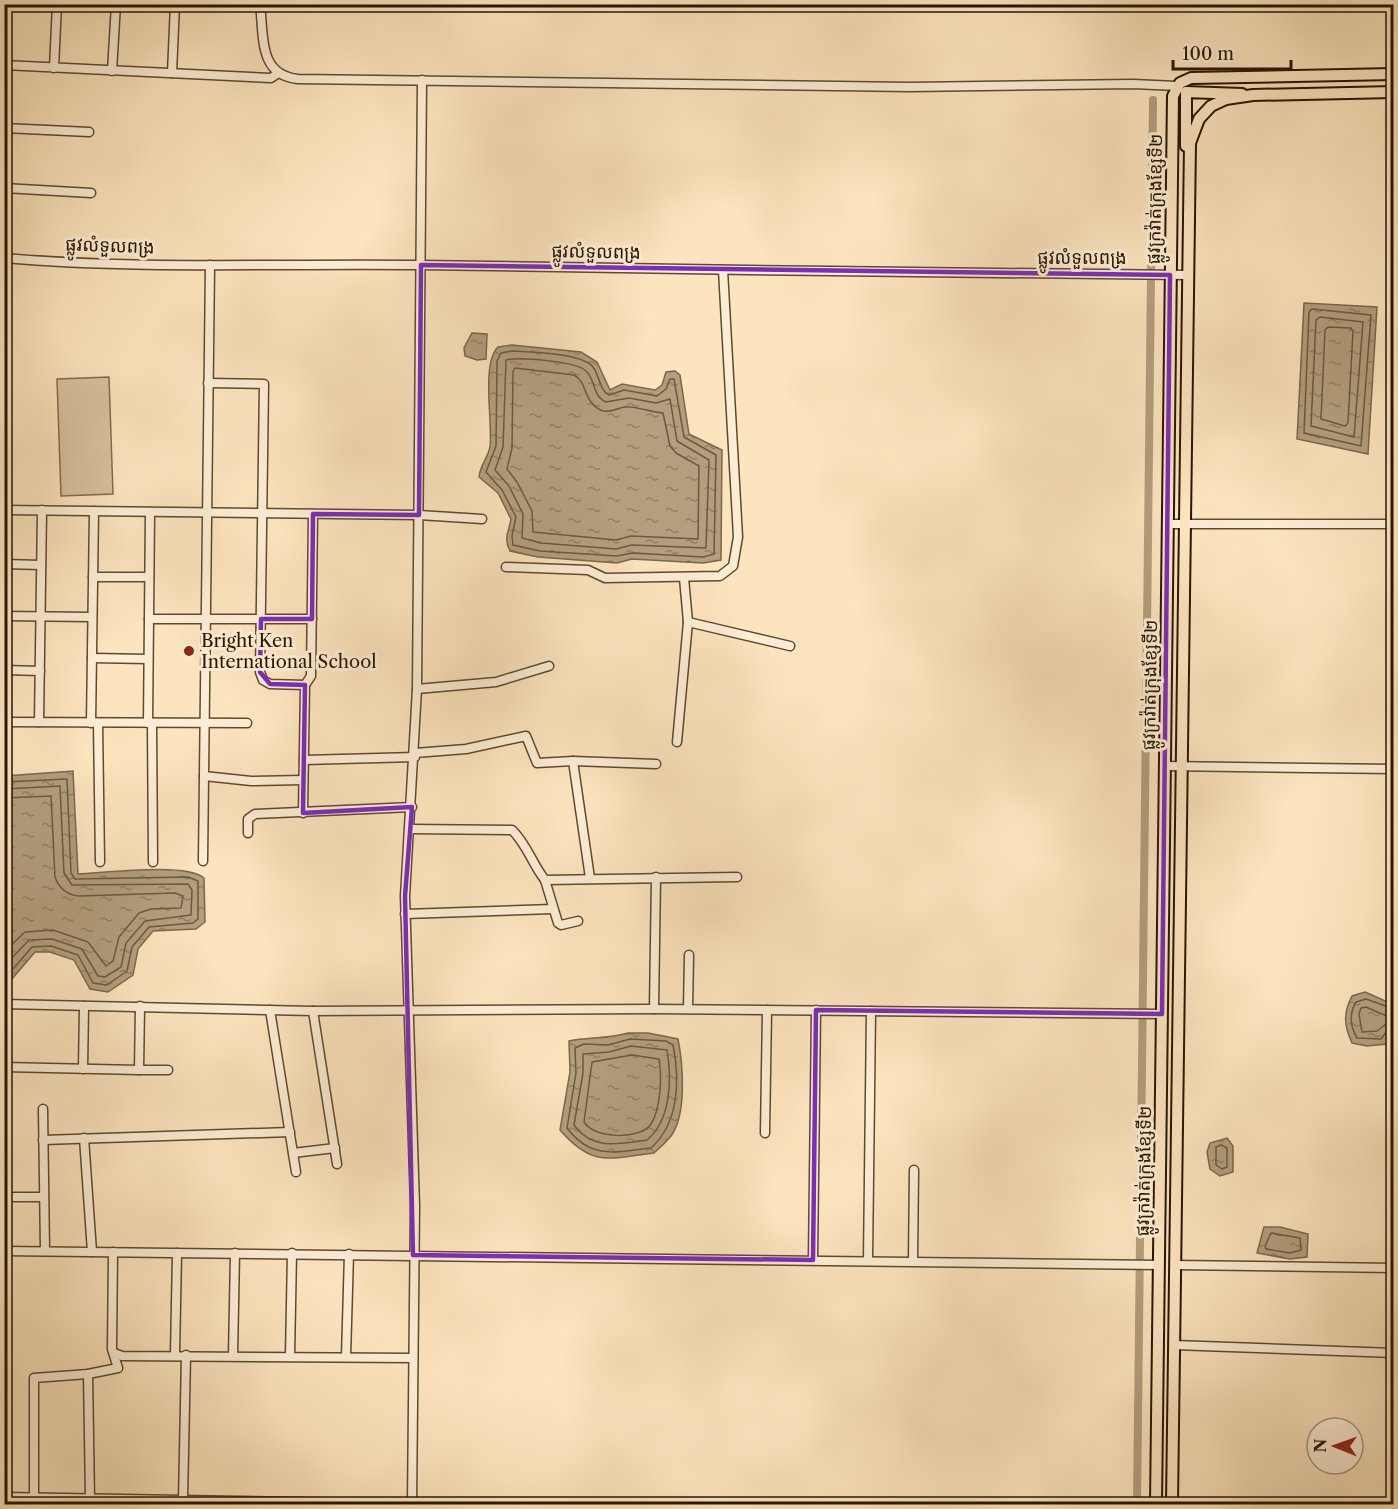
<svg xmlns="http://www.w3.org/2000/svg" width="1398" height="1509" viewBox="0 0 1398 1509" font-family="'Libre Caslon Text','Noto Sans Khmer',serif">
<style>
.pitch{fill:#d8c19e;stroke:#7f6c4f;stroke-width:1.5}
.water{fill:url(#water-ripples);stroke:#7b684b;stroke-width:1.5}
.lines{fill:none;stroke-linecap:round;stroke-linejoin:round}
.shore{stroke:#6c5a3e;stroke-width:1.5}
.canal{stroke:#b39e7d;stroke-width:8}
.minor-casing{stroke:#5c4a30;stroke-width:11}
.major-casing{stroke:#261600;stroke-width:14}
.minor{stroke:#fdedd5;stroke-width:8}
.major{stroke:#fce4be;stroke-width:10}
.marked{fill:none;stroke:#7b2cbf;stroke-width:4.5;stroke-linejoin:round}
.poi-dot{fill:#8f2418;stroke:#fdedd5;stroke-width:2}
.labels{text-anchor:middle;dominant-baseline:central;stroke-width:6;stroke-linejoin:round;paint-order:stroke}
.street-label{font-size:18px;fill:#261600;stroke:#fdedd5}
.poi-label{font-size:18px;fill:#261600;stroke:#fdedd5;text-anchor:start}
</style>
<defs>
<pattern id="water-ripples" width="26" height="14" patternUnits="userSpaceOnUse" patternTransform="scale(1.5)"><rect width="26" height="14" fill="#b39e7d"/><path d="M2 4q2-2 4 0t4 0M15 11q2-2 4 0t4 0" fill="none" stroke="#918064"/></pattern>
</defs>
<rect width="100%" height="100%" fill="#fce4be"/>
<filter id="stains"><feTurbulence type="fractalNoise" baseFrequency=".00333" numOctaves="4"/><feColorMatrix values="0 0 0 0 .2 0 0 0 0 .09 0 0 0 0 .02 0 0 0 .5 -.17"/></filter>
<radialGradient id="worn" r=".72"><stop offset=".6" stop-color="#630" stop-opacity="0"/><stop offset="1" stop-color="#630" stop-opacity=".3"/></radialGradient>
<polygon class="pitch" points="109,377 113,494 61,496 57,379"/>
<g class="water">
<polygon points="1304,303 1377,307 1368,454 1297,439"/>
<polygon points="472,333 487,334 486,359 477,360 465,356 464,348"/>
<path d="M 512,345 L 581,352 L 597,362 L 610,390 L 622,384 L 655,390 L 662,385 L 666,372 L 675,371 L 680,375 L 689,434 L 722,450 L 721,560 L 703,563 L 632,559 L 617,563 L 538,557 L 510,551 C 503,538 509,532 511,519 L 498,493 L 479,477 C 480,465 488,458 490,447 C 493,422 481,364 498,347 Z"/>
<path d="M 73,771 L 78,874 C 104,873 186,862 204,878 L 205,922 L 196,929 L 153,931 L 138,949 L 133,975 L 108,992 L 90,989 L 74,960 L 50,952 L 35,952 L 11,980 L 5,972 L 5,776 Z"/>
<path d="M 1365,992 L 1392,1004 L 1393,1030 L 1387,1044 L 1367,1046 L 1352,1043 C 1344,1026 1343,1013 1352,996 Z"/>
<path d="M 628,1033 L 648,1033 L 678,1039 C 683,1064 687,1114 671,1136 C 666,1142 660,1148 654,1153 C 609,1158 593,1168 560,1130 L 570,1072 L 569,1041 C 589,1037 608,1039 628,1033 Z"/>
<polygon points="1227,1138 1233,1146 1233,1172 1220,1176 1210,1169 1207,1152 1210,1143"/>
<polygon points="1264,1227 1280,1227 1308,1234 1307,1257 1290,1259 1257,1253"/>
</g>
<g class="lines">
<g class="shore">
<polygon points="1312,309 1371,315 1361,446 1304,433 1309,312"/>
<polygon points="1320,317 1363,322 1354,437 1311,426 1316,320"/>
<polygon points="1328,327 1351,328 1353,331 1348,423 1345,426 1321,419 1325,330"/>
<path d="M 512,351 C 530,352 582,353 593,367 C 600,376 599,390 609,395 L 624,390 L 657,396 L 666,389 L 670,379 L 674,379 L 684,437 L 716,455 L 714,554 L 703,557 L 632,553 L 617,556 L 540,551 L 513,545 L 512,536 L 516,517 L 502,490 L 486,472 L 496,446 L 497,361 L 501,353 Z"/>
<path d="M 506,360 C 520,357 576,361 586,371 C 596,380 592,396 606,402 L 629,398 L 656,403 L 670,399 L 677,441 L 709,460 L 706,548 L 632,545 L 616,549 L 541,543 L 522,538 L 523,514 L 509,486 L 495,470 L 503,447 Z"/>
<path d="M 515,368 L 574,375 C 585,381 584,393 591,402 C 606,421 616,405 630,407 C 641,408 652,412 663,413 L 670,446 L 676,453 L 699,466 L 698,539 L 631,536 L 616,540 L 533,532 L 532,511 L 517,482 L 507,469 L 512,448 L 513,372 Z"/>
<polyline points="4,782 67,779 71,873 75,879 188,877 198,881 198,919 193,923 149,927 132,947 127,971 107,985 93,983 78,955 51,946 32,947 13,969 4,968"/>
<polyline points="4,789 60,786 64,873 72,885 188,884 192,890 191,915 145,921 126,943 121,967 105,977 98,976 82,949 52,939 29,940 10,960 4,961"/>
<path d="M 4,798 L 51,796 L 55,877 C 59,888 66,895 79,896 L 175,893 L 183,896 L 181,908 L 151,909 L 139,913 L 119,937 L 113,961 L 106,966 L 88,942 L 53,930 L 25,932 L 4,952"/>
<polygon points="1366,1007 1389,1017 1390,1021 1377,1031 1362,1032 1359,1014 1361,1008"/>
<path d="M 1394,1009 L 1366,999 L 1356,1002 C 1349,1014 1350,1026 1357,1038 L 1381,1039 L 1387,1031 L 1394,1029"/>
<path d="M 630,1039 L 666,1041 L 673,1045 C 680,1080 679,1123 651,1148 C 616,1152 591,1160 567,1128 L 576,1073 L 575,1048 L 584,1044 L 608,1045 Z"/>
<path d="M 631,1046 L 667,1050 C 672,1080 671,1120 647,1140 C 620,1144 593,1151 574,1125 L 583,1073 L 583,1054 L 609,1052 Z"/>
<path d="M 632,1055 L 659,1059 C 662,1076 661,1108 651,1124 C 641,1140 594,1139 584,1122 L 592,1062 Z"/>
<polygon points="1221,1145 1227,1148 1227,1167 1222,1169 1216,1165 1216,1147"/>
<polygon points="1271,1233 1300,1238 1301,1250 1290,1253 1266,1249 1265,1246"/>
</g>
<polyline class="canal" points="1137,1504 1153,100"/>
<defs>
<g id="minor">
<path d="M 260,4 C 264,36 258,75 298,79 L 910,87 L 1133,84 L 1177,86"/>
<polyline points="4,65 271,78 277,74"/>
<polyline points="54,68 57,4"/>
<polyline points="112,71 116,4"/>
<polyline points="172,73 175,4"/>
<polyline points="4,128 89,132"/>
<polyline points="4,188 91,193"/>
<path d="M 4,258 C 143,270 282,263 420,265 C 676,268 931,274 1187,275"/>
<polyline points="208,383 264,384 260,672 263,680 270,684 305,685"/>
<polyline points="4,510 419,515 482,519"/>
<polyline points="1169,524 1394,524"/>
<polyline points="4,564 41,565"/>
<polyline points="506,567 588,570 605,578 720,576 733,566 738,537 723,270"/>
<polyline points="93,577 149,577"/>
<polyline points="4,616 92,617"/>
<polyline points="149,619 312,619"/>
<polyline points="688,622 790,646"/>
<polyline points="92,658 148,659"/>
<polyline points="4,670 40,671"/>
<polyline points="417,689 496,682 549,666"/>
<polyline points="4,722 247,723"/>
<polyline points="39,722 42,510"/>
<polyline points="91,723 94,511"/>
<polyline points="98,723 100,862"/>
<polyline points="148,723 150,512"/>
<polyline points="152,723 153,862"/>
<polyline points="677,742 688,622 684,578"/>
<polyline points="415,753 466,749 526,736 537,763 573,761 656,764"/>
<polyline points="304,760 415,757"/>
<polyline points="573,761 590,878"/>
<polyline points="1165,766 1394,769"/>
<polyline points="204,776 251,781 303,780"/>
<polyline points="303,813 305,685 311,676 313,514"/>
<path d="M 410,829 L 512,830 C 527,844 532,864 545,880 L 737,877"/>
<polyline points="248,833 248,819 255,814 412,807"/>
<polyline points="203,861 210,265"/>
<polyline points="545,880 558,923 561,925 578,921"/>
<polyline points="405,914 553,909"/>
<polyline points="4,1004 313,1011 654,1009 1162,1014"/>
<polyline points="654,1009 656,877"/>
<polyline points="688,1009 689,955"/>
<polyline points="270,1010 296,1172"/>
<polyline points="313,1011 337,1164"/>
<polyline points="4,1067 139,1070 140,1006"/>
<polyline points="83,1069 84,1006"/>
<polyline points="139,1070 168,1070"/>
<polyline points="43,1109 45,1251"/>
<polyline points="765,1133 767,1010"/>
<polyline points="84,1138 92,1252"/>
<polyline points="43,1140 290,1132"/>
<polyline points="293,1153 335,1148"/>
<polyline points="4,1197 44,1197"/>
<polyline points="4,1251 1159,1265"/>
<polyline points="813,1260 816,1010"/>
<polyline points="868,1260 871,1011"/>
<polyline points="913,1261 914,1170"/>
<polyline points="1175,1265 1394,1268"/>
<polyline points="1174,1345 1394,1353"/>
<polyline points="114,1353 122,1356 413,1358"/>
<polyline points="175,1355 177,1253"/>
<polyline points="233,1356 235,1253"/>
<polyline points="290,1356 292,1253"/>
<polyline points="346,1357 349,1254"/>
<polyline points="88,1374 90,1499"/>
<polyline points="4,1497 412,1504"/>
<polyline points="34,1498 34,1378 88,1374 118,1368 112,1349 113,1252"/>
<polyline points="183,1500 186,1355"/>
<polyline points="412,1504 415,1206 405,896 417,689 422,80"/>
</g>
<g id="major">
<polyline points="1186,146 1186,92 1242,94"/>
<polyline points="1156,1504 1173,96 1180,83 1191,78 1394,74"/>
<polyline points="1172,1504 1190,143 1199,119 1211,106 1226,99 1253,95 1394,92"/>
</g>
</defs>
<use href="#minor" class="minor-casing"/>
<use href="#major" class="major-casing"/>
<use href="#minor" class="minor"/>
<use href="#major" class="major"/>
</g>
<path class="marked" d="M 421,265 L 1170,275 L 1162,1014 L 816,1010 L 813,1260 L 413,1255 L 405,896 L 412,807 L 303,813 L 305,685 L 270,684 L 260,672 L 261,619 L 312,619 L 313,514 L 419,515 Z"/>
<circle class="poi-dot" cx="189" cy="651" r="6"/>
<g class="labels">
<g class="street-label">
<text transform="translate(1155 199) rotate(-89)">ផ្លូវក្រវ៉ាត់ក្រុងខ្សែទី២</text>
<text transform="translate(110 246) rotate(2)">ផ្លូវលំទួលពង្រ</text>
<text transform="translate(596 252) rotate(1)">ផ្លូវលំទួលពង្រ</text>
<text x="1082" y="258">ផ្លូវលំទួលពង្រ</text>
<text transform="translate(1150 685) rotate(-89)">ផ្លូវក្រវ៉ាត់ក្រុងខ្សែទី២</text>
<text transform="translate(1144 1171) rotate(-89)">ផ្លូវក្រវ៉ាត់ក្រុងខ្សែទី២</text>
</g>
<g class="poi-label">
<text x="201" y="641">Bright Ken<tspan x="201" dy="21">International School</tspan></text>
</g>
</g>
<rect width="1398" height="1509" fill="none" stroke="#fce4be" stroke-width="24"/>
<rect x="6" y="6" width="1386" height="1497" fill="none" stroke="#261600" stroke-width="3"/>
<rect x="12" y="12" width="1374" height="1485" fill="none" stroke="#261600" stroke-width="1.5"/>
<g transform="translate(1335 1446) rotate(271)"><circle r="28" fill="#fdedd5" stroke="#a79780" stroke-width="1.5"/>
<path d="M0-4.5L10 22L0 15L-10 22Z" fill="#8f2418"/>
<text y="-9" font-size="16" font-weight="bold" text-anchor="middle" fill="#261600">N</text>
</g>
<path d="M1173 60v9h118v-9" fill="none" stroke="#261600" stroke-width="3"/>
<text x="1182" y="60" font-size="18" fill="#261600" stroke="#fdedd5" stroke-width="4.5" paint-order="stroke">100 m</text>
<rect width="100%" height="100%" filter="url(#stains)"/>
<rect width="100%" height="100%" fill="url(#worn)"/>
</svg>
